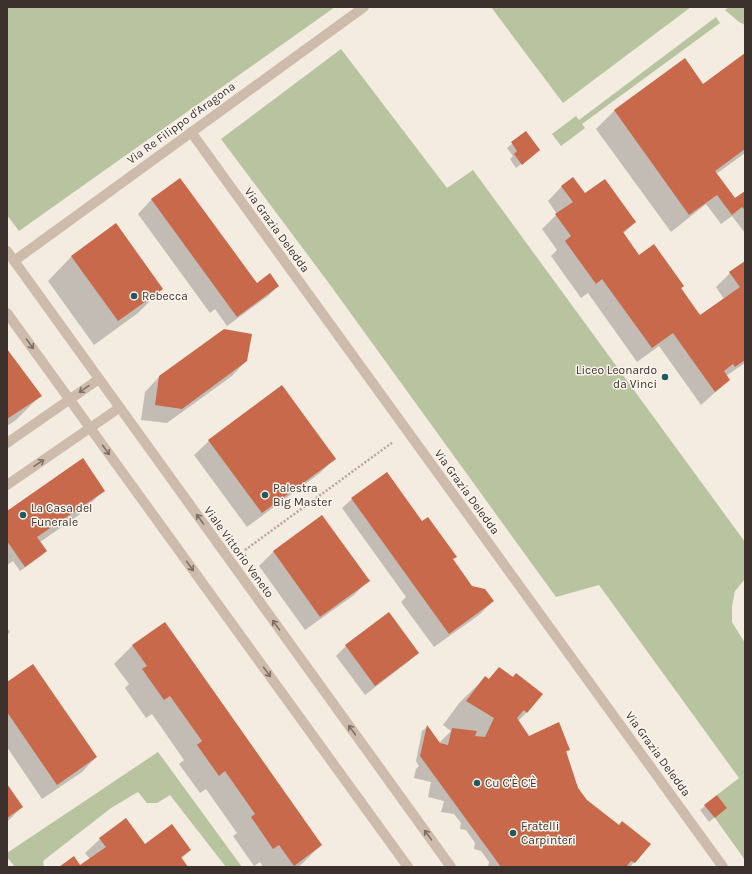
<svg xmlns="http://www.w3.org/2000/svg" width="752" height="874" viewBox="0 0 752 874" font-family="Karla,sans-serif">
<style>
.green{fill:#b8c4a0}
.shadow{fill:#0003}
.building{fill:#c8694b}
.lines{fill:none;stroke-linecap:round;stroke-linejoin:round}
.path{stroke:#b9a596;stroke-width:2.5;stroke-dasharray:2 2;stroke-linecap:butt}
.minor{stroke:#cdbbac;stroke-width:10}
.tertiary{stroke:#cdbbac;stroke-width:10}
.oneway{stroke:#7d6f65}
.poi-dot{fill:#1f5a5e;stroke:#fbf5ee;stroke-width:1.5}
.labels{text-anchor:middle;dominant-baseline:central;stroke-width:3;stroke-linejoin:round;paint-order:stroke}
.street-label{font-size:12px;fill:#3b302b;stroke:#fbf5ee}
.poi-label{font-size:12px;fill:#3b302b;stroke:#fbf5ee;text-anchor:start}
</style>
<rect width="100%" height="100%" fill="#f4ebe1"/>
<g class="green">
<polygon points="7,7 335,7 19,231 7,215"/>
<polygon points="491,7 691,7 563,103"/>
<polygon points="729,7 745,7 745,25 739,22 725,10"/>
<polygon points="716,17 720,23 582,124 585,128 561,146 552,134 576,116 579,120"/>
<polygon points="341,49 447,188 473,170 745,542 745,579 735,591 732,606 732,622 745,643 745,860 715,818 727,808 717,795 739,778 599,585 556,597 328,282 221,139"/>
<polygon points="158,752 242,867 226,867 170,795 157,803 147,803 138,792 111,808 43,861 44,867 15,867 7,857 7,853"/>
</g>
<g class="shadow">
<polygon points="745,54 745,153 716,174 735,200 745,192 745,233 732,216 721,224 706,204 671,232 596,129 615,110 703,85"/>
<polygon points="526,132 534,154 516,168 510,159 513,156 507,148"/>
<polygon points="562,186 585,195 635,222 623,234 639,256 683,286 680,289 700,316 724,299 716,287 730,273 745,262 745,363 726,376 729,380 701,405 659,346 637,362 588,293 581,298 551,256 557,250 542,229 557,214 548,201"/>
<polygon points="152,199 257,285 278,286 268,296 227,326 215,309 210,313 138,214"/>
<polygon points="72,256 162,289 138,313 94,345 48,281"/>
<polygon points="7,350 40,396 16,420 7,426"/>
<polygon points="246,361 232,376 167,423 141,420 145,392 159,377"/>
<polygon points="282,387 335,458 320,473 247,527 194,455 209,441"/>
<polygon points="104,490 79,515 40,542 46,551 41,556 20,571 13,561 7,565 7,512"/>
<polygon points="352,499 422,522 472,587 493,601 479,615 434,647 401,602 406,597 342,508"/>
<polygon points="322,517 368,581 354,595 305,630 259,566 273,552"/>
<polygon points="389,614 418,653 408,662 365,695 336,656 346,646"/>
<polygon points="7,628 10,632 7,635"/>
<polygon points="133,645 321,845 302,864 298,867 263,867 260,862 254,866 233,836 237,833 206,789 200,793 179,764 184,760 152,714 146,718 125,688 129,684 114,664"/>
<polygon points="499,668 527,712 518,721 529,737 569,750 565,753 578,788 586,801 619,826 649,844 630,867 488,867 489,862 481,851 474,849 475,843 466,830 460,829 461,823 454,814 441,812 444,801 428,797 431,782 414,778 416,769 419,766 416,761 422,731 427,727 439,743 451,731 443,725 460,702 485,678 488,680"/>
<polygon points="7,684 96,757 82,772 42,799 7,747"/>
<polygon points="7,786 22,807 7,822"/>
<polygon points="705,806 721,812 709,822 700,810"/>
<polygon points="126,819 145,845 190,850 181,859 187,867 61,867 80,866 90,859 85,853 100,839"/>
</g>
<g class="building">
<polygon points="745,53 745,149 715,171 735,198 745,191 745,210 742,207 732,215 717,195 689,215 614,110 685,58 703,84"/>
<polygon points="526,131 540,150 522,165 514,154 517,151 511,142"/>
<polygon points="573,177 585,193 605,179 636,222 623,232 639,255 654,244 684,286 681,288 700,315 740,287 729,272 745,261 745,360 735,367 733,364 724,371 730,380 715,392 673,333 652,348 602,279 596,284 565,241 571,236 555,214 573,202 561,186"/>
<polygon points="180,178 257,283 270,273 279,286 237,317 151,199"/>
<polygon points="116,223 163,289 118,321 71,256"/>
<polygon points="224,329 252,334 247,361 182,409 155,405 159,376"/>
<polygon points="7,349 42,396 7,419"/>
<polygon points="282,385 336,459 262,513 208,440"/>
<polygon points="83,458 105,491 37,537 47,551 25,567 7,541 7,511"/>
<polygon points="387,472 422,521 428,517 457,557 453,559 472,586 485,589 494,601 449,634 351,498"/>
<polygon points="322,515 370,581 320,617 273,551"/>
<polygon points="389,612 419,653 375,686 345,645"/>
<polygon points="165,622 322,845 294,866 279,845 273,849 251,817 255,814 225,771 219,776 197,745 202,741 170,696 164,700 142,669 147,666 132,645"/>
<polygon points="33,664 97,757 57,785 7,712 7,682"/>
<polygon points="499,667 513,677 516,673 543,694 527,713 524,710 517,718 529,736 559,722 570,750 566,751 578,788 587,800 619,825 622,821 651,844 635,863 631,861 626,867 501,867 420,756 427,725 440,743 448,745 452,728 477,731 475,736 485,737 494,718 466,701 485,676 489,679"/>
<polygon points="7,784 23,807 7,818"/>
<polygon points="717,795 727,808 715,818 704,805"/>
<polygon points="126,818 145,844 172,824 191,850 181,857 188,867 59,867 74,856 80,865 106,847 99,838"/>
</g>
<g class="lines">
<polyline class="path" points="245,550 393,442"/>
<g class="minor">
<polyline points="191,132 723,867"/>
<polyline points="14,261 364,7"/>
</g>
<g class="tertiary">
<polyline points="7,251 451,867"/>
<polyline points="7,313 408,867"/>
<polyline points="7,443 99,379"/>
<polyline points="7,485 119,408"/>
</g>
</g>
<defs><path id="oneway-shaft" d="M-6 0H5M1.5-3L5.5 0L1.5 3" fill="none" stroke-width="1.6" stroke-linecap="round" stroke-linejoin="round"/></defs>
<g class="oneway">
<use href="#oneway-shaft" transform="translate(30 344) rotate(54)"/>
<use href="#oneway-shaft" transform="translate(84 389) rotate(145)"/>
<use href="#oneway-shaft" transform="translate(106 450) rotate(54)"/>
<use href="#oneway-shaft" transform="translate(39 463) rotate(-34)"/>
<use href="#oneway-shaft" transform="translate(200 519) rotate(-126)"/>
<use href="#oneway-shaft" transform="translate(190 566) rotate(54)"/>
<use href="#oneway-shaft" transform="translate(276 625) rotate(-126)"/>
<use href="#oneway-shaft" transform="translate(267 672) rotate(54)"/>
<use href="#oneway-shaft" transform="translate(352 730) rotate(-126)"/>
<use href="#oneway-shaft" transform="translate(428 835) rotate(-126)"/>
</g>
<g class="poi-dot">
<circle cx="134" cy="296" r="4"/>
<circle cx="665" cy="377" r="4"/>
<circle cx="265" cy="495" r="4"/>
<circle cx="23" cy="515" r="4"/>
<circle cx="477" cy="783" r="4"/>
<circle cx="513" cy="833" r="4"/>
</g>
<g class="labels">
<g class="street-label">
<text transform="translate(181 123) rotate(-36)">Via Re Filippo d'Aragona</text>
<text transform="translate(277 230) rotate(54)">Via Grazia Deledda</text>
<text transform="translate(467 492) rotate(54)">Via Grazia Deledda</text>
<text transform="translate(239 552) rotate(54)">Viale Vittorio Veneto</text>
<text transform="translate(658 754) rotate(54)">Via Grazia Deledda</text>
</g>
<g class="poi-label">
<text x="142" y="296">Rebecca</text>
<text x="657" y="370" text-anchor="end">Liceo Leonardo<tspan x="657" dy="14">da Vinci</tspan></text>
<text x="273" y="488">Palestra<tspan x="273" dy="14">Big Master</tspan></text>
<text x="31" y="508">La Casa del<tspan x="31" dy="14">Funerale</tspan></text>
<text x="485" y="783">Cu C'È C'È</text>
<text x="521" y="826">Fratelli<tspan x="521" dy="14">Carpinteri</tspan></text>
</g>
</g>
<rect width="752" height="874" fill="none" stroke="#3b302b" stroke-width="16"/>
</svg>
